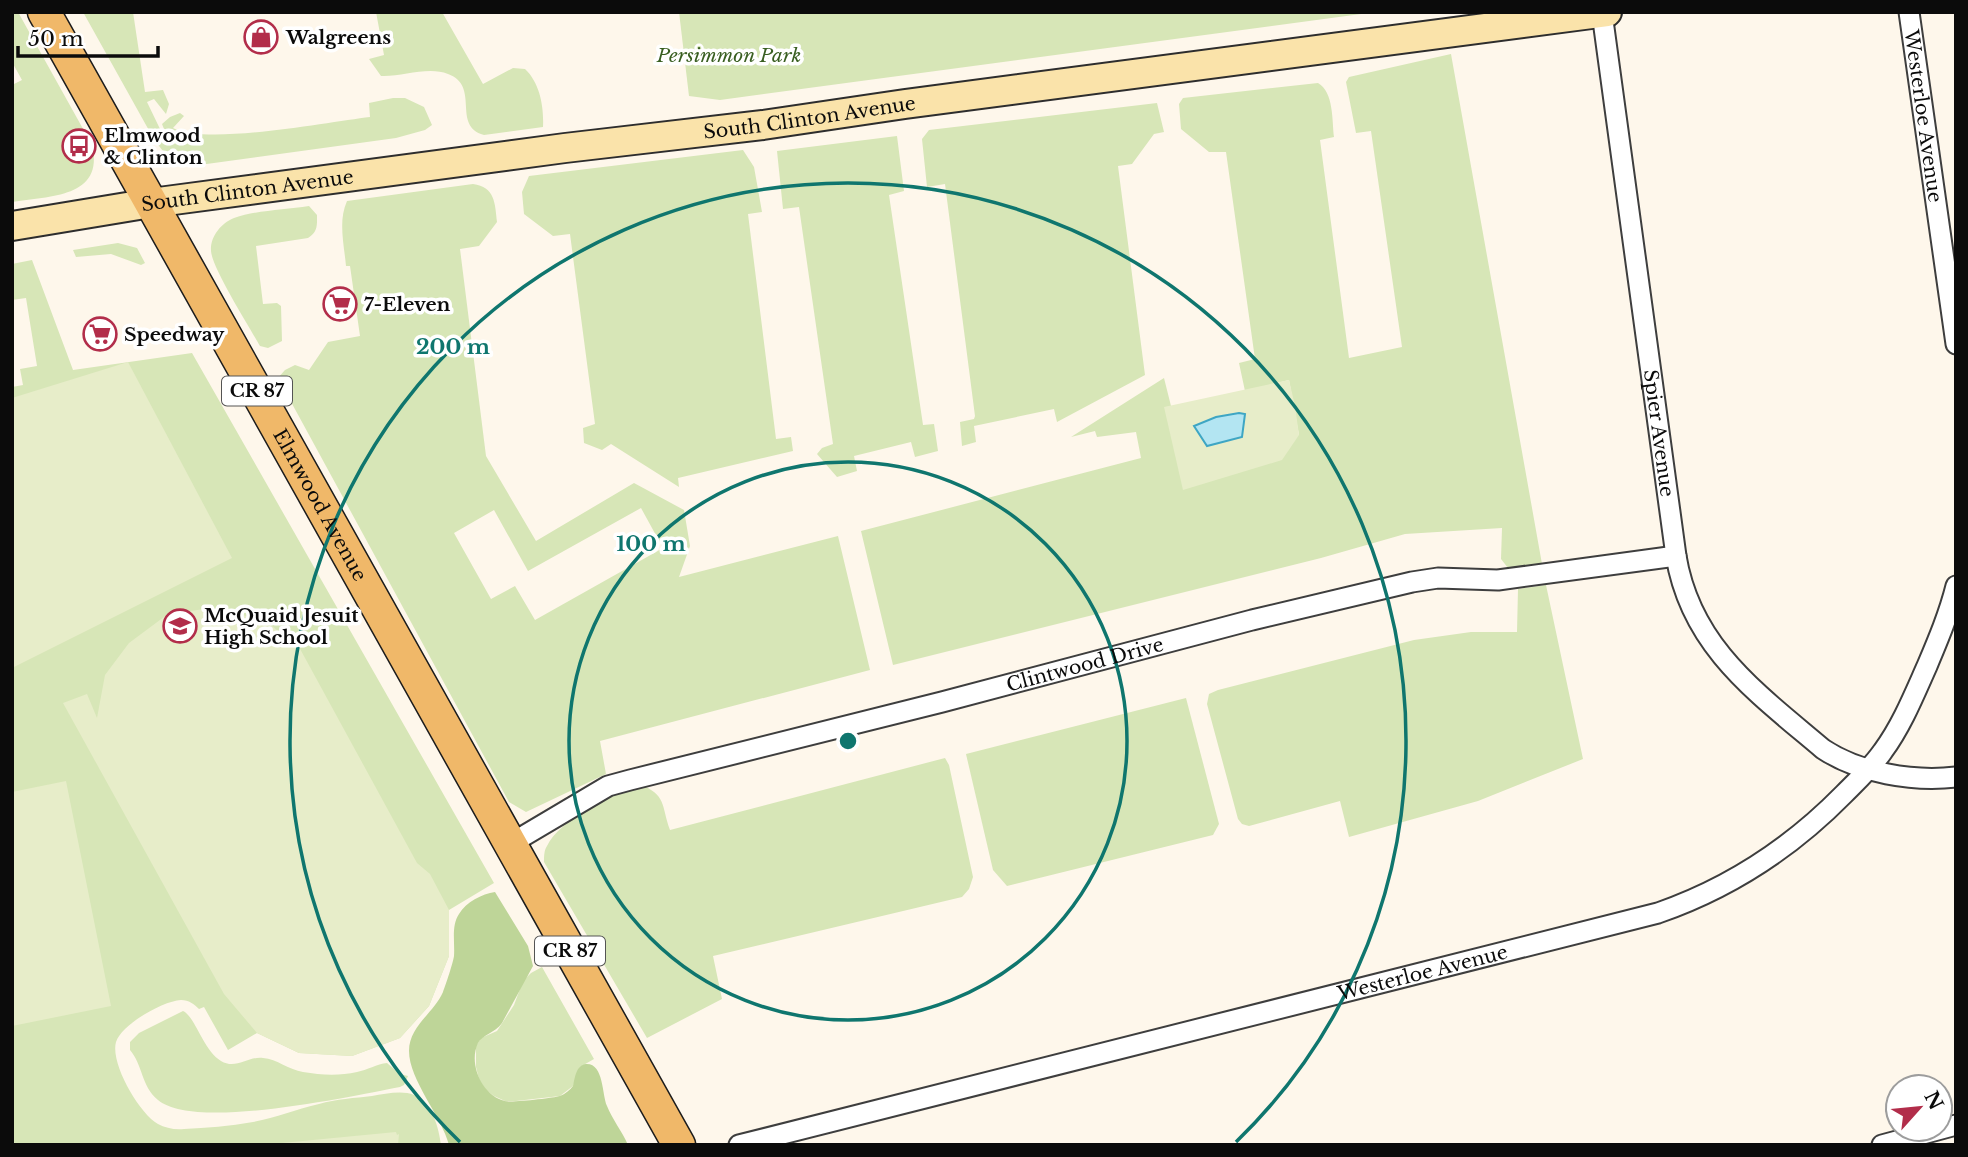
<svg xmlns="http://www.w3.org/2000/svg" width="1968" height="1157" viewBox="0 0 1968 1157" font-family="'Libre Baskerville',serif">
<style>
.green{fill:#d7e6b7;fill-rule:evenodd}
.forest{fill:#bed598}
.pitch{fill:#e7edc9}
.water{fill:#b3e5f2;stroke:#3ea6c4;stroke-width:2}
.lines{fill:none;stroke-linecap:round;stroke-linejoin:round}
.street-casing{stroke:#3e3e3e;stroke-width:23}
.secondary-casing{stroke:#2d2d2d;stroke-width:32}
.primary-casing{stroke:#1c1c1c;stroke-width:35}
.street{stroke:#fff;stroke-width:19}
.secondary{stroke:#fae3aa;stroke-width:28}
.primary{stroke:#f0b869;stroke-width:32}
.ring{fill:none;stroke:#0f766e;stroke-width:3.5}
.labels{text-anchor:middle;dominant-baseline:central;stroke-width:7;stroke-linejoin:round;paint-order:stroke}
.shield{fill:#fff;stroke:#545454;stroke-width:2}
.shield-label{font-size:18px;font-weight:bold;fill:#0b0b0b}
.poi-label{font-size:19px;font-weight:bold;fill:#0b0b0b;stroke:#fff;text-anchor:start}
.park-label{font-size:19px;font-style:italic;fill:#385e20;stroke:#fff}
.street-label{font-size:19px;fill:#0b0b0b;stroke:#fff}
.centre{fill:#0f766e;stroke:#fff;stroke-width:3.5}
.ring-label{font-size:21px;text-anchor:middle;font-weight:bold;fill:#0f766e;stroke:#fff;stroke-width:7;stroke-linejoin:round;paint-order:stroke}
</style>
<rect width="100%" height="100%" fill="#fef7eb"/>
<g class="green">
<path d="M 12,12 L 18,12 L 92,145 C 105,198 49,196 12,202 L 12,85 L 22,80 L 12,62 Z"/>
<polygon points="83,12 133,12 145,92 163,90 169,104 166,114 154,99 147,102 160,129 151,134"/>
<path d="M 376,12 L 442,12 L 483,84 L 513,68 L 525,69 C 540,83 544,107 543,127 L 484,135 C 451,126 481,86 448,74 C 428,66 402,77 381,76 L 369,59 L 384,55 Z"/>
<polygon points="679,12 1376,12 720,100 689,96"/>
<path d="M 1451,54 L 1542,564 L 1508,568 L 1501,559 L 1502,528 L 1405,534 L 1321,558 L 893,665 L 861,531 L 1141,458 L 1136,432 L 1097,437 L 1095,431 L 1071,437 L 1164,378 L 1171,406 L 1167,406 L 1299,435 L 1289,380 L 1245,391 L 1239,363 L 1255,359 L 1226,152 L 1209,152 L 1181,129 L 1179,104 L 1183,98 L 1318,83 C 1334,92 1332,121 1334,137 L 1320,140 L 1349,358 L 1402,347 L 1371,131 L 1356,133 L 1346,82 L 1349,77 Z"/>
<path d="M 393,98 L 405,98 L 424,107 L 432,125 L 425,130 L 396,138 L 192,166 C 172,164 166,156 155,140 L 166,134 L 162,124 L 170,117 L 180,113 L 184,116 L 173,128 C 207,146 327,122 370,117 L 369,103 Z"/>
<polygon points="1157,103 1164,132 1154,134 1132,164 1118,166 1145,375 1057,422 1054,409 974,426 976,442 962,446 960,422 974,419 975,416 945,184 927,187 922,139 929,130"/>
<polygon points="897,136 904,191 889,195 923,425 934,424 938,451 915,457 911,442 854,456 857,471 837,477 817,454 822,448 833,444 799,207 783,209 777,151"/>
<polygon points="743,150 754,167 762,212 748,214 776,439 791,437 793,451 678,478 679,487 611,444 602,450 584,443 583,428 595,424 570,234 553,236 524,214 522,192 529,176"/>
<path d="M 473,184 C 495,187 495,203 497,222 L 479,246 L 460,249 L 486,456 L 536,541 L 634,483 L 684,510 L 690,546 L 679,577 L 838,536 L 870,670 L 600,741 L 606,774 L 526,812 L 509,802 L 278,378 L 285,370 L 295,365 L 309,370 L 328,342 L 360,336 L 350,266 L 346,266 C 344,244 338,221 347,201 ZM 641,508 L 663,548 L 535,620 L 515,586 L 491,599 L 454,533 L 494,510 L 528,571 Z"/>
<path d="M 309,206 L 317,215 C 317,225 318,232 308,238 L 256,246 L 263,304 L 277,303 L 281,306 L 282,341 L 268,348 L 260,346 C 250,328 212,268 211,251 C 210,237 221,223 234,218 C 257,210 285,210 309,206 Z"/>
<polygon points="118,243 137,248 145,263 141,265 111,254 76,257 73,250"/>
<path d="M 32,260 L 73,370 L 192,353 L 494,883 L 449,910 L 449,956 L 429,1006 L 400,1038 L 352,1056 L 299,1053 L 257,1033 L 228,1050 L 204,1007 L 199,1009 C 194,1004 189,1000 181,1000 C 163,1001 122,1024 116,1042 C 110,1063 139,1113 158,1124 C 165,1128 175,1130 184,1129 C 206,1128 230,1126 253,1122 C 275,1118 297,1109 319,1104 C 336,1099 355,1098 372,1096 C 385,1094 402,1090 414,1095 C 432,1102 439,1128 441,1145 L 12,1145 L 12,387 L 23,385 L 20,369 L 37,366 L 26,298 L 12,300 L 12,264 Z"/>
<polygon points="1546,585 1583,759 1478,801 1349,837 1340,801 1249,826 1242,824 1238,819 1207,704 1209,694 1218,690 1414,640 1471,632 1517,632 1518,589"/>
<polygon points="1186,698 1219,824 1213,835 1007,886 993,870 966,754"/>
<path d="M 945,758 L 949,765 L 973,877 L 969,889 L 962,897 L 713,956 L 722,999 L 647,1038 L 544,862 C 544,857 544,850 547,846 C 559,820 613,794 639,784 C 667,795 661,805 670,830 Z"/>
<polygon points="542,967 594,1059 580,1067 573,1086 560,1096 516,1101 505,1101 494,1096 485,1089 479,1079 476,1067 476,1046 481,1038 497,1031 514,1005 523,981 531,973"/>
<path d="M 183,1011 C 195,1016 203,1050 221,1061 C 236,1070 248,1056 263,1058 C 277,1059 289,1070 303,1072 C 321,1075 339,1076 357,1072 C 367,1070 377,1064 387,1063 L 400,1074 L 408,1076 L 404,1085 L 400,1087 C 352,1096 195,1131 158,1100 C 141,1086 143,1065 130,1050 L 130,1042 L 139,1033 Z"/>
</g>
<path class="forest" d="M 495,892 L 528,946 L 533,966 L 502,1023 C 495,1033 482,1035 478,1043 C 468,1064 482,1096 505,1101 C 511,1103 553,1098 560,1096 C 565,1094 570,1090 573,1086 C 575,1078 576,1065 586,1064 C 604,1063 602,1095 607,1106 C 612,1119 622,1131 628,1145 L 449,1145 C 442,1117 409,1080 409,1051 C 409,1026 434,1013 443,992 C 446,984 453,963 454,956 C 455,942 451,926 459,914 C 466,902 482,894 495,892 Z"/>
<g class="pitch">
<polygon points="128,362 232,558 12,668 12,398"/>
<polygon points="1289,380 1295,406 1299,435 1282,460 1183,490 1164,407"/>
<polygon points="212,608 264,620 299,647 417,863 430,874 449,910 449,956 429,1006 400,1038 352,1056 299,1053 257,1033 224,994 63,703 87,694 97,718 105,675 129,643 168,614"/>
<polygon points="66,781 111,1006 12,1026 12,792"/>
<polygon points="396,1132 397,1135 399,1134 398,1145 261,1145"/>
</g>
<polygon class="water" points="1239,413 1245,414 1242,437 1207,446 1194,426 1216,417"/>
<g class="lines">
<defs>
<g id="street">
<path id="s1" d="M 1909,12 L 1956,344"/>
<path id="s2" d="M 1602,13 L 1676,556 C 1691,647 1757,693 1823,749 C 1859,773 1913,782 1956,777"/>
<path id="s3" d="M 510,844 L 608,786 L 630,780 L 942,702 L 1252,620 L 1412,582 L 1438,578 L 1498,580 L 1676,556"/>
<path id="s4" d="M 739,1145 L 1658,913 C 1730,888 1790,849 1844,794 C 1858,780 1872,767 1883,751 C 1902,725 1914,695 1927,666 C 1938,640 1949,614 1956,586"/>
<polyline points="1882,1145 1956,1125"/>
</g>
<g id="secondary">
<path id="s5" d="M 12,226 L 151,203 L 565,148 L 763,125 L 905,104 L 1607,12"/>
</g>
<g id="primary">
<path id="s6" d="M 44,12 L 679,1145"/>
</g>
</defs>
<use href="#street" class="street-casing"/>
<use href="#secondary" class="secondary-casing"/>
<use href="#primary" class="primary-casing"/>
<use href="#street" class="street"/>
<use href="#secondary" class="secondary"/>
<use href="#primary" class="primary"/>
</g>
<g class="ring">
<circle cx="848" cy="741" r="279"/>
<path d="M460 1142A558 558 0 1 1 1236 1142"/>
</g>
<defs>
<symbol id="shop-ring" viewBox="-11 -11 22 22"><circle r="9.5" fill="#fff" stroke="#b22d4a" stroke-width="1.5"/><path d="M-5-2.5h2.3a2.7 3.5 0 0 1 5.4 0H5L5.5 6h-11ZM-1.5-2.5h3a1.5 2.3 0 0 0-3 0Z" fill="#b22d4a"/></symbol>
<symbol id="bus-ring" viewBox="-11 -11 22 22"><circle r="9.5" fill="#fff" stroke="#b22d4a" stroke-width="1.5"/><path d="M-5-6H5V4H4V6H2V4H-2V6H-4V4H-5ZM-3.5-4V0h7V-4ZM-3.5 1.2v1.5H-2V1.2ZM2 1.2v1.5H3.5V1.2Z" fill="#b22d4a"/></symbol>
<symbol id="supermarket-ring" viewBox="-11 -11 22 22"><circle r="9.5" fill="#fff" stroke="#b22d4a" stroke-width="1.5"/><path d="M-6-5.5h2.5l.6 2H6L4.5 2H-2.5L-4.4-4H-6ZM-1.5 3.2a1.3 1.3 0 1 0 .1 0ZM3 3.2a1.3 1.3 0 1 0 .1 0Z" fill="#b22d4a"/></symbol>
<symbol id="school-ring" viewBox="-11 -11 22 22"><circle r="9.5" fill="#fff" stroke="#b22d4a" stroke-width="1.5"/><path d="M0-5L7-2L0 1L-7-2ZM-4 1L0 2.5L4 1V4Q0 6-4 4Z" fill="#b22d4a"/></symbol>
</defs>
<g fill-rule="evenodd">
<use href="#shop-ring" x="242" y="18" width="38" height="38"/>
<use href="#bus-ring" x="60" y="127" width="38" height="38"/>
<use href="#supermarket-ring" x="321" y="285" width="38" height="38"/>
<use href="#supermarket-ring" x="81" y="315" width="38" height="38"/>
<use href="#school-ring" x="161" y="607" width="38" height="38"/>
</g>
<g class="labels">
<g class="shield">
<rect x="222" y="376.5" width="70" height="29" rx="5"/>
<rect x="535" y="936.5" width="70" height="29" rx="5"/>
</g>
<g class="shield-label">
<text x="257" y="391">CR 87</text>
<text x="570" y="951">CR 87</text>
</g>
<g class="poi-label">
<text x="286" y="37">Walgreens</text>
<text x="104" y="135">Elmwood<tspan x="104" dy="22">&amp; Clinton</tspan></text>
<text x="364" y="304">7-Eleven</text>
<text x="124" y="334">Speedway</text>
<text x="204" y="615">McQuaid Jesuit<tspan x="204" dy="22">High School</tspan></text>
</g>
<g class="park-label">
<text x="729" y="55">Persimmon Park</text>
</g>
<g class="street-label">
<text stroke="none"><textPath href="#s1" startOffset="105">Westerloe Avenue</textPath></text>
<text stroke="none"><textPath href="#s5" startOffset="805">South Clinton Avenue</textPath></text>
<text stroke="none"><textPath href="#s5" startOffset="238">South Clinton Avenue</textPath></text>
<text stroke="none"><textPath href="#s2" startOffset="424">Spier Avenue</textPath></text>
<text stroke="none"><textPath href="#s6" startOffset="565">Elmwood Avenue</textPath></text>
<text stroke="none"><textPath href="#s3" startOffset="606">Clintwood Drive</textPath></text>
<text stroke="none"><textPath href="#s4" startOffset="705">Westerloe Avenue</textPath></text>
</g>
</g>
<circle cx="848" cy="741" r="10" class="centre"/>
<g class="ring-label">
<text x="453" y="354">200 m</text>
<text x="651" y="551">100 m</text>
</g>
<rect width="1968" height="1157" fill="none" stroke="#0b0b0b" stroke-width="28"/>
<g transform="translate(1919 1108) rotate(63)"><circle r="33" fill="#ffffff" stroke="#9d9d9d" stroke-width="2"/>
<path d="M0-5L12 26L0 18L-12 26Z" fill="#b22d4a"/>
<text y="-10" font-size="19" font-weight="bold" text-anchor="middle" fill="#0b0b0b">N</text>
</g>
<path d="M18 46v10h140v-10" fill="none" stroke="#0b0b0b" stroke-width="3.5"/>
<text x="28" y="46" font-size="21" fill="#0b0b0b" stroke="#ffffff" stroke-width="5" paint-order="stroke">50 m</text>
</svg>
